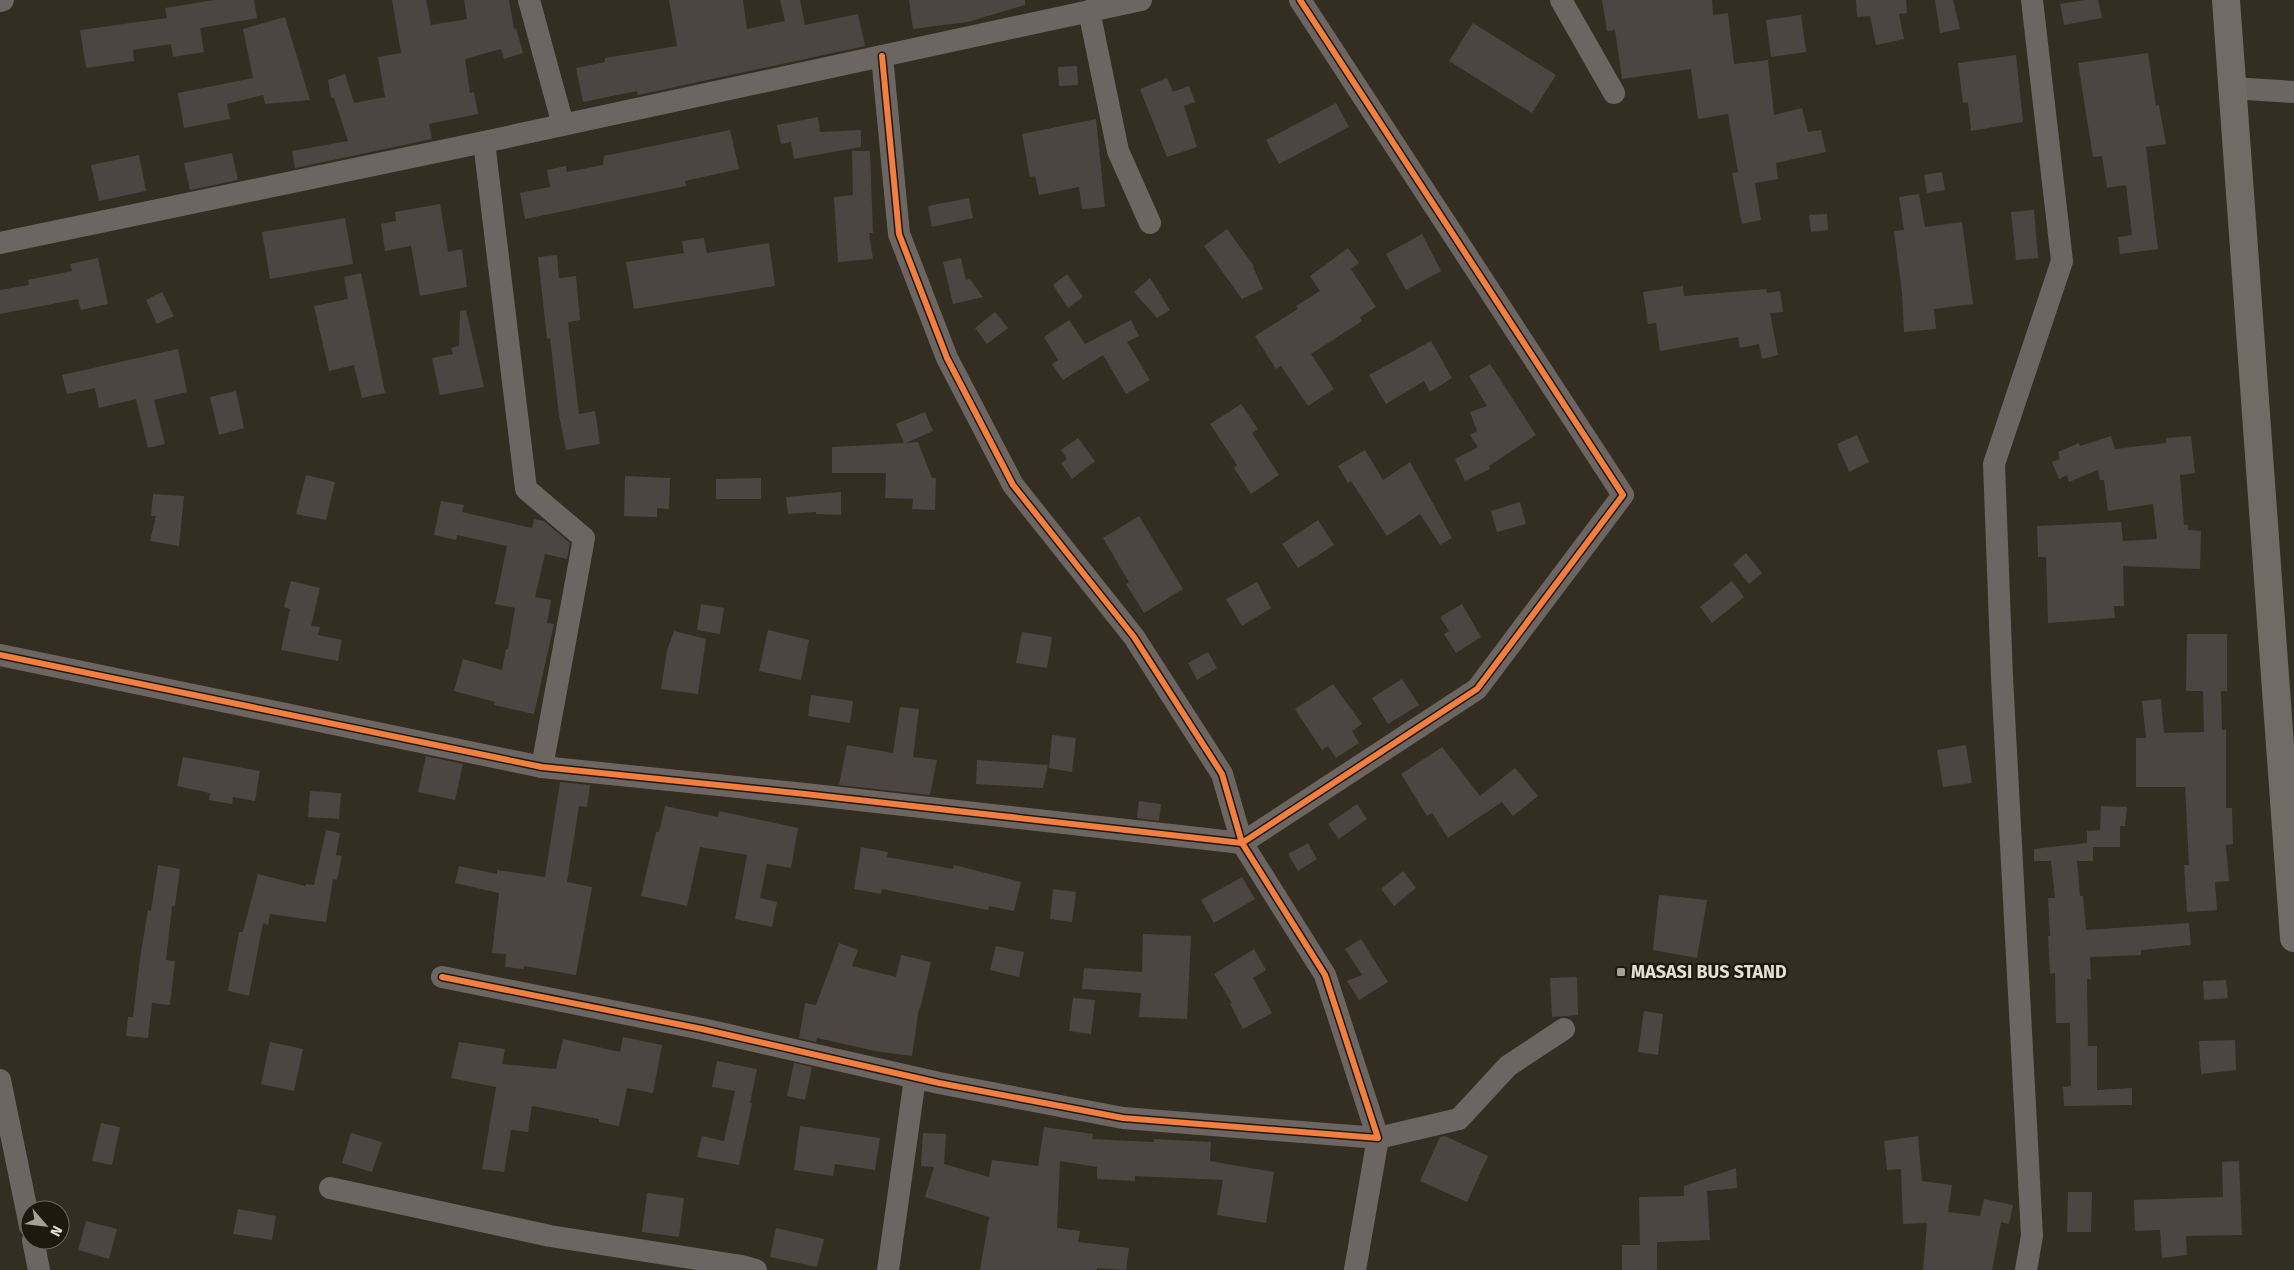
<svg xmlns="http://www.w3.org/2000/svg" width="2294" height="1270" viewBox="0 0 2294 1270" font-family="'Fira Sans',sans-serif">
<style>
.building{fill:#4d4542}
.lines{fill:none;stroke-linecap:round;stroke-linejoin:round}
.street{stroke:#6c6562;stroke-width:22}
.highway{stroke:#726a64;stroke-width:28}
.cycleway-casing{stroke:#1d190f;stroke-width:9}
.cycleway{stroke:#f27e40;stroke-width:6}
.poi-dot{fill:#a6a193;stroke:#1d190f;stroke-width:2}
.labels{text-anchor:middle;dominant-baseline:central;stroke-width:4.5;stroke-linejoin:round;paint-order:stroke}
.poi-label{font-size:18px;font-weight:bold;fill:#e4dfd1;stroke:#1d190f;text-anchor:start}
</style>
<rect width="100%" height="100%" fill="#322e21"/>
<g class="building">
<polygon points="214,0 254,0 257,18 200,28 204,52 173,57 171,44 133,50 134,61 86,68 80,30 167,18 165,8"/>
<polygon points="392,0 426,0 431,25 467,19 464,0 509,0 514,29 516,28 523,53 504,59 501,49 465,59 470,93 474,92 478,114 429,124 432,139 295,168 292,151 348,141 334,98 331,98 328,80 345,74 354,103 385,97 378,57 401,53"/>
<polygon points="669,0 743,0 747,29 785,21 780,0 800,0 805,25 858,14 865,46 638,95 637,91 583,102 576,68 605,62 605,58 677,46"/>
<polygon points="909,0 1025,0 1025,5 968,22 913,29"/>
<polygon points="1602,0 1712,0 1713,15 1728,13 1734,64 1768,60 1774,115 1802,108 1808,132 1821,130 1826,152 1776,163 1778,179 1755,183 1761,220 1742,224 1732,173 1738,172 1728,114 1698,119 1691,69 1622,79 1615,30 1607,31"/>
<polygon points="1856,0 1906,0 1907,13 1899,14 1904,39 1876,45 1870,16 1857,17"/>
<polygon points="1935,0 1953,0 1960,29 1940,33"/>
<polygon points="2085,0 2098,0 2102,18 2064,25 2060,4"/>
<polygon points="1801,15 1806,52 1771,57 1766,20"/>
<polygon points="285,17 310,100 265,104 263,95 227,104 230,119 184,128 178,93 253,78 243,29"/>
<polygon points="1473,23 1556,75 1532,113 1449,61"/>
<polygon points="2148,53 2156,106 2159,105 2166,144 2146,147 2158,249 2120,254 2118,237 2132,235 2126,185 2107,188 2102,156 2093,157 2078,63"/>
<polygon points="2016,55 2023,122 1971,131 1968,102 1963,103 1958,63"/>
<polygon points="1077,66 1078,85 1059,86 1058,67"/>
<polygon points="1167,78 1173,92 1189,86 1195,102 1184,106 1197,147 1167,157 1140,89"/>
<polygon points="1336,103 1349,127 1279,164 1266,140"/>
<polygon points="818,117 820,132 861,130 861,147 794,159 791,142 781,144 777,125"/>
<polygon points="1096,119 1105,207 1082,209 1079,187 1039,195 1035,176 1030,177 1022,134"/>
<polygon points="730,130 739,169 685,181 686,186 525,219 520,193 550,187 547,170 566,166 567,172 603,165 604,156"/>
<polygon points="852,151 870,151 873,233 869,233 873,259 838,262 834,197 853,195"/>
<polygon points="232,153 238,180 190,190 184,163"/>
<polygon points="139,155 146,191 99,201 91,165"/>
<polygon points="1942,172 1945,190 1927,193 1924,175"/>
<polygon points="1919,194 1925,227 1962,222 1973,304 1934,309 1936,329 1904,332 1902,293 1894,231 1904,230 1899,197"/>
<polygon points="969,198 973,218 932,227 928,206"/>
<polygon points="440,204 448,252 462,249 467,287 420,296 411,246 385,251 381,224 396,221 395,212"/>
<polygon points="2034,210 2038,258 2016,260 2011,212"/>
<polygon points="1827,214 1828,230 1811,232 1809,215"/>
<polygon points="345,218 353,264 270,279 262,232"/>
<polygon points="1227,229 1254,266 1253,267 1263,289 1242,299 1204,246"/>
<polygon points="1422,234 1441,271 1406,290 1386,254"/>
<polygon points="704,238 707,253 769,243 775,286 634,309 626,262 684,253 682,241"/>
<polygon points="1348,248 1359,263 1351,269 1376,307 1360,317 1362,321 1311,354 1334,389 1308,406 1281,366 1276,369 1255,336 1298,309 1296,306 1320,291 1310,276"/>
<polygon points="557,255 559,278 576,276 580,320 568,322 579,414 595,411 600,444 566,450 559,415 550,338 547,339 538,257"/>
<polygon points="98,258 108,304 81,310 78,299 0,314 0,290 29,285 28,280 72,271 70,264"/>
<polygon points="961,258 966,280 970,279 983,297 953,304 943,262"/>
<polygon points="361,273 385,393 362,398 354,365 329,371 314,306 348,299 344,277"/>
<polygon points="1067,274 1083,297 1068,308 1053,285"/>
<polygon points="1150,278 1170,310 1157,318 1134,292"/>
<polygon points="1683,286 1684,296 1766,289 1767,293 1780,291 1783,312 1770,313 1778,355 1762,359 1759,344 1740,348 1738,337 1660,351 1656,323 1648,324 1643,292"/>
<polygon points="162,292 174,316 157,324 146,300"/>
<polygon points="466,310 484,387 440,395 432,358 453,354 451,348 459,346 460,311"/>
<polygon points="995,312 1008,328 987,344 975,328"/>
<polygon points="1069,320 1085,344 1131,320 1139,336 1127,342 1150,380 1126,394 1103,355 1063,380 1052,364 1058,360 1044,337"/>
<polygon points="1431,341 1452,378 1430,392 1424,381 1386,404 1369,375"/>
<polygon points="178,349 187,392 154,400 165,444 148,448 136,399 99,408 95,388 67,394 62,375"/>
<polygon points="1490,364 1536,435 1489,466 1490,469 1465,481 1455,459 1478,447 1470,435 1477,431 1470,412 1487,406 1469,376"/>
<polygon points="236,391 244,428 219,435 210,397"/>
<polygon points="1241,404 1258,429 1252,433 1279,475 1251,494 1234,468 1237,465 1210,424"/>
<polygon points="925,412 933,431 906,443 918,442 932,478 936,478 935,510 912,509 913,499 885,498 886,473 832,473 832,447 904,443 896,424"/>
<polygon points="1857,435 1869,462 1849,472 1837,444"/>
<polygon points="2111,436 2115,449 2166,443 2166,438 2191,436 2195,473 2180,475 2184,525 2188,525 2188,530 2201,531 2200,569 2123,566 2124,606 2114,606 2115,618 2048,623 2046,557 2038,557 2037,526 2121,522 2123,541 2157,539 2153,504 2108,511 2104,480 2100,480 2098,470 2069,482 2067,475 2059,479 2052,462 2060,459 2058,452 2079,443 2080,446"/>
<polygon points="1078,438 1095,461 1072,479 1061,463 1067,459 1061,450"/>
<polygon points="1365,450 1383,480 1410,462 1452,538 1440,545 1420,514 1387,536 1351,481 1348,483 1338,466"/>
<polygon points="306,475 335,482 326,520 296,514"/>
<polygon points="625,476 670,478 669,509 657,508 657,517 624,516"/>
<polygon points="761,478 761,499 716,499 716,479"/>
<polygon points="841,492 841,515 816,514 816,512 788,514 786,497"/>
<polygon points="153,494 184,496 179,546 150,541 156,516 151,516"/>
<polygon points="441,501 464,505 462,512 532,528 534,519 544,521 570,543 567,559 545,554 535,597 551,600 547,623 554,624 534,714 494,705 495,702 454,691 463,659 502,670 506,649 508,649 515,608 495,604 507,546 457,535 456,540 434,535"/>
<polygon points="1520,502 1526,524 1497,532 1491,511"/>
<polygon points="1139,516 1183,589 1144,613 1126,584 1129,582 1103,538"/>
<polygon points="1318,520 1334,545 1298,568 1282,544"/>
<polygon points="1746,553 1762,573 1749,584 1733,564"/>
<polygon points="291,581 320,588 311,626 320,627 318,635 342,640 338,661 281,650 290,609 284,607"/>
<polygon points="1732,581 1744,597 1712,623 1700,607"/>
<polygon points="1257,582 1271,608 1242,626 1226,599"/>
<polygon points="701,604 724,608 720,634 697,630"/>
<polygon points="1462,604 1481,637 1456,653 1444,634 1449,631 1440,617"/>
<polygon points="768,630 809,640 801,680 759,671"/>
<polygon points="674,631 706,639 698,694 661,689 667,650"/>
<polygon points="1022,632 1052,637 1047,668 1016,663"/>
<polygon points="2187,634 2227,634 2227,691 2221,691 2222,730 2226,730 2226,808 2232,808 2233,844 2226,845 2229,881 2215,882 2217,910 2187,912 2184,865 2189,865 2185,787 2136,787 2136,738 2146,738 2142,701 2161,699 2164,733 2204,732 2203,691 2186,691"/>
<polygon points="1208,652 1217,668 1197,680 1188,663"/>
<polygon points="1402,679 1419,705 1388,724 1372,698"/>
<polygon points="1333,684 1362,724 1352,731 1359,743 1336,758 1328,746 1322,750 1295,709"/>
<polygon points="811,695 853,701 850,723 808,716"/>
<polygon points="900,707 919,709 913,757 937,760 930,795 839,785 847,745 893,753"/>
<polygon points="1052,735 1076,738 1072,772 1049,768"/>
<polygon points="1966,745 1972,783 1943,787 1937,750"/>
<polygon points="1442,747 1480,796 1515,768 1538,796 1513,816 1502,802 1448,838 1432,813 1427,816 1401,774"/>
<polygon points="426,756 463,764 455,800 418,792"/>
<polygon points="183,757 260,771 255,801 233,797 232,804 209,800 210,793 177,786"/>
<polygon points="977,760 1048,765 1043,788 976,784"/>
<polygon points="560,782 590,785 587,807 579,806 567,882 592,887 576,975 524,966 524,969 505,967 506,954 492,953 499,893 455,883 459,866 497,874 497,870 545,877"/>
<polygon points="310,791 341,793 339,819 308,817"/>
<polygon points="1139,801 1161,804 1159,821 1137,818"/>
<polygon points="1357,804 1367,819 1339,839 1328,824"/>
<polygon points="665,806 718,817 719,811 798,828 791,868 767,864 760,898 777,902 772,927 735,919 747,855 700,847 687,906 641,896 656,832 659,832"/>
<polygon points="2101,806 2127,807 2125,826 2120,826 2120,847 2093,847 2093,861 2077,861 2080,896 2083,896 2086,930 2189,923 2191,945 2141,950 2141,955 2090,957 2091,979 2087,979 2088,1046 2097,1046 2097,1090 2132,1088 2132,1105 2064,1106 2063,1087 2071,1086 2070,1023 2056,1023 2055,973 2050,974 2048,936 2050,936 2048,898 2055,898 2051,861 2034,861 2034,849 2087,843 2087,831 2100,830"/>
<polygon points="326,830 340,833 336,855 342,856 337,880 333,879 326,922 270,914 268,925 263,923 249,996 228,991 239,932 243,932 258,874 305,886 306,884 314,885"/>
<polygon points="1308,843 1317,859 1298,871 1288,854"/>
<polygon points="861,847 888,852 887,857 953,869 954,865 1021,882 1014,911 989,906 988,910 882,889 881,894 854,889"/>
<polygon points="158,865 180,869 175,906 172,906 166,960 175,961 170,1005 152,1003 148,1038 126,1036 128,1017 133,1017 140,958 148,910 151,911"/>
<polygon points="1403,871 1416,888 1394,906 1381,889"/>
<polygon points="1242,877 1255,899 1214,923 1201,900"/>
<polygon points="1053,889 1076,892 1072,922 1050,919"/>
<polygon points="1659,895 1707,900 1697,958 1653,950"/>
<polygon points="1143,934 1191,936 1187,1019 1139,1017 1141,993 1082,989 1084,968 1142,972"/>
<polygon points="1361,939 1388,982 1359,1000 1347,981 1362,975 1345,949"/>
<polygon points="839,943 858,950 852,966 896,977 901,955 931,962 920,1009 919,1008 912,1056 875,1051 817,1038 816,1042 799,1038 805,1003 816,1005"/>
<polygon points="996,946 1024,952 1019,977 990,970"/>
<polygon points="1254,949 1266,970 1253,978 1272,1013 1243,1029 1230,1004 1232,1003 1214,974"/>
<polygon points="1577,977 1578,1015 1552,1017 1550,978"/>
<polygon points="2226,980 2228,998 2204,1000 2203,981"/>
<polygon points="1073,998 1095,1000 1091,1034 1069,1031"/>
<polygon points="1644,1011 1663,1014 1658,1055 1638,1052"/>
<polygon points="623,1037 662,1045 653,1093 627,1088 619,1126 599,1122 599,1119 532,1106 528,1132 511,1130 504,1172 482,1169 496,1087 451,1078 459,1042 505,1049 502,1064 556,1069 563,1039 620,1052"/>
<polygon points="2235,1040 2236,1070 2201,1074 2199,1041"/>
<polygon points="270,1042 303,1049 294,1091 261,1084"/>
<polygon points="717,1061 757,1069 750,1103 752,1103 739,1165 697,1157 702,1136 724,1141 735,1091 712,1087"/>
<polygon points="794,1063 812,1067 805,1100 787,1096"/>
<polygon points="101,1123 120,1127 112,1165 92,1161"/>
<polygon points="800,1126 880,1138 875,1170 835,1164 833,1176 794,1170"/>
<polygon points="1044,1127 1093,1134 1092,1139 1154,1142 1154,1139 1211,1142 1210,1161 1274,1172 1266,1223 1217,1215 1223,1180 1135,1176 1135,1181 1097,1179 1097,1167 1060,1161 1057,1228 1080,1231 1078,1242 1129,1248 1126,1270 1097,1268 1097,1270 980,1270 989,1217 925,1197 934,1167 921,1166 923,1133 946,1134 944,1164 989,1177 992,1160 1038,1166"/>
<polygon points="351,1133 382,1142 372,1172 342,1163"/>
<polygon points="1445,1136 1488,1156 1467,1202 1420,1181 1440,1137"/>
<polygon points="1918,1136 1922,1181 1952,1185 1948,1212 1980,1216 1984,1199 2013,1205 2009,1224 2001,1222 1992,1270 1923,1270 1927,1223 1903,1224 1901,1169 1887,1170 1884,1141"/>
<polygon points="2239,1161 2242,1235 2186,1236 2187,1255 2162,1258 2160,1230 2135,1231 2134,1200 2223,1197 2222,1162"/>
<polygon points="1736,1168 1737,1188 1707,1191 1710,1240 1657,1242 1657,1270 1622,1270 1622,1245 1640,1245 1639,1197 1684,1196 1684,1186"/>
<polygon points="2068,1192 2092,1192 2091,1232 2067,1232"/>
<polygon points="647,1193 684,1198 679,1237 642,1232"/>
<polygon points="238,1209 276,1216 272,1240 233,1234"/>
<polygon points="86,1221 117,1229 109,1259 78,1250"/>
<polygon points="776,1228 824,1239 817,1267 770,1257"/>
</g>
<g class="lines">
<g class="street">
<polyline points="529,0 563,125"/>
<polyline points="1561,0 1614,93"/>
<polyline points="0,1 3,0"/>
<polyline points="1089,11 1118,151 1150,223"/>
<polyline points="2232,88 2294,92"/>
<polyline points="484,142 526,489 584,538 542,767"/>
<polyline points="0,243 484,142 1141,0"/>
<polyline points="0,655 542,767 805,794 1242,843 1477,689 1623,495 1300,0"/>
<polyline points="442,977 702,1029 939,1083 1123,1118 1378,1138 1325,975 1242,843 1222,774 1134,637 1013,485 947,358 899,234 882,56"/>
<polyline points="0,1080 30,1226"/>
<polyline points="330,1188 550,1236 742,1266 756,1270"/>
<polyline points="33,1240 39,1270"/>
<polyline points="888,1270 915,1078"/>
<polyline points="1355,1270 1378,1138 1459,1119 1508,1066 1564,1029"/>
<polyline points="2026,1270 2032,1236 2002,677 1994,464 2062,261 2032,0"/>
</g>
<polyline class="highway" points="2226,0 2294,938"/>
<defs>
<g id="cycleway">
<polyline points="0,655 542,767 805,794 1242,843 1477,689 1623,495 1300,0"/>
<polyline points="442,977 702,1029 939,1083 1123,1118 1378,1138 1325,975 1242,843 1222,774 1134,637 1013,485 947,358 899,234 882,56"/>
</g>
</defs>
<use href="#cycleway" class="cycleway-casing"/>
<use href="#cycleway" class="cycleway"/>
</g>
<rect class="poi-dot" x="1616" y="967" width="10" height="10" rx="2.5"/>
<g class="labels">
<g class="poi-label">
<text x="1631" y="972">MASASI BUS STAND</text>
</g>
</g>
<g transform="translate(45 1225) rotate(118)"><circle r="24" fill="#1d190f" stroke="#6d685d"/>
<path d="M0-4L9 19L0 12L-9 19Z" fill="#a6a193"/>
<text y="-8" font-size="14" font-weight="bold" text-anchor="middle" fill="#e4dfd1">N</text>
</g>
</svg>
